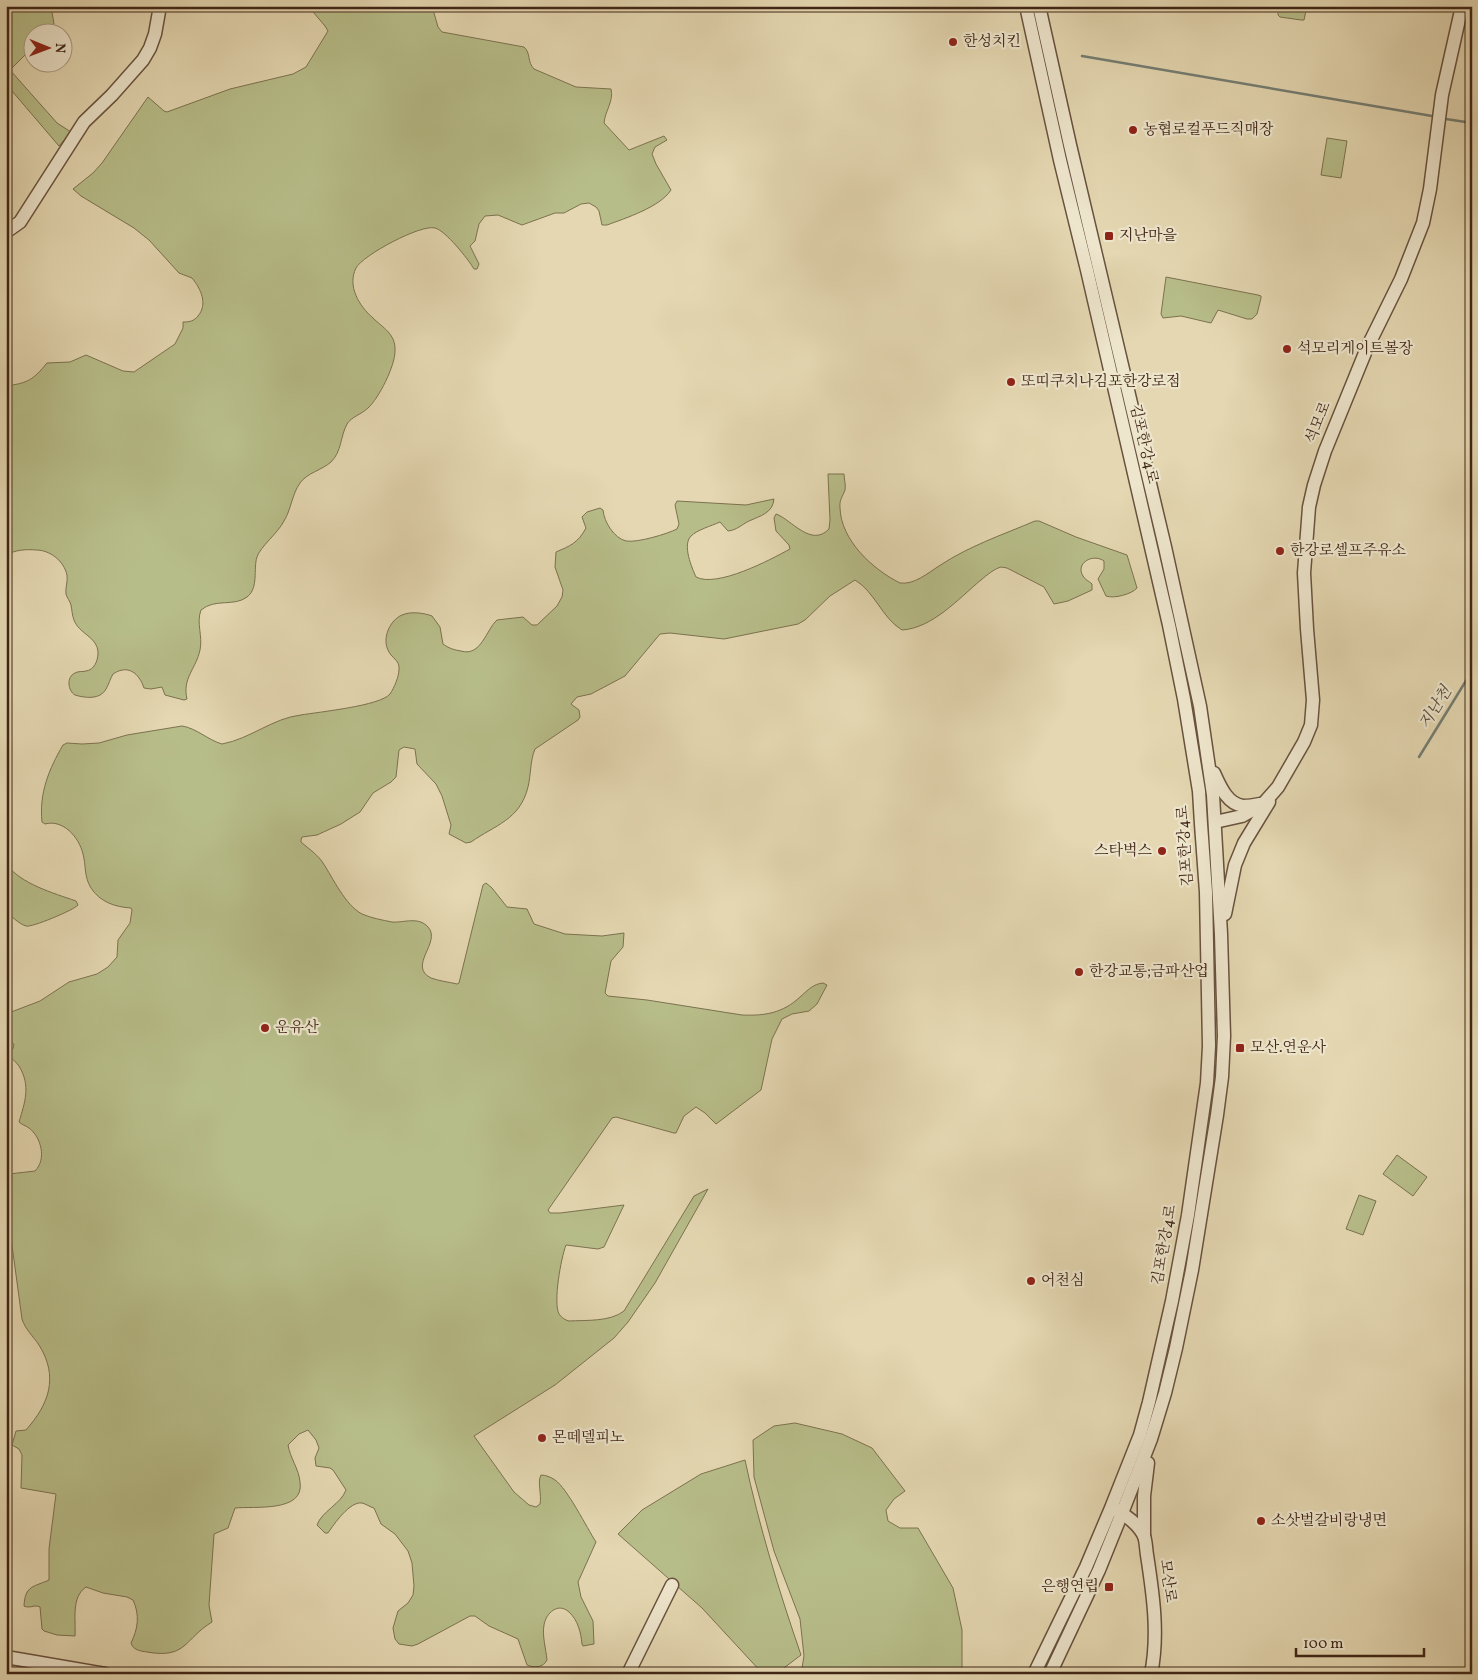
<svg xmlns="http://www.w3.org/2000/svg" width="1478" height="1680" viewBox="0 0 1478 1680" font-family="Vollkorn,'Noto Serif KR',serif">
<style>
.green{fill:#b7bd89;stroke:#7c7250}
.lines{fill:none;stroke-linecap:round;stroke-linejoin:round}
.stream{stroke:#747e74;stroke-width:2.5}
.minor-casing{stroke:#69523e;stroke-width:15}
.minor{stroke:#ede5cc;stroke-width:12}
.poi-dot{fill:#8f2418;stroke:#ede5cc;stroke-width:2}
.labels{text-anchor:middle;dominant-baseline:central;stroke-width:4.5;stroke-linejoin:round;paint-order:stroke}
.poi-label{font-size:15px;fill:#402617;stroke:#ede5cc;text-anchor:start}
.street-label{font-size:15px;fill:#402617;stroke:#ede5cc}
.water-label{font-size:16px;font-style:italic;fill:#564a3e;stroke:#ede5cc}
</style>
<rect width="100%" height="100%" fill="#e4d7b1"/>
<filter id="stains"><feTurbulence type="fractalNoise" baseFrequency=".004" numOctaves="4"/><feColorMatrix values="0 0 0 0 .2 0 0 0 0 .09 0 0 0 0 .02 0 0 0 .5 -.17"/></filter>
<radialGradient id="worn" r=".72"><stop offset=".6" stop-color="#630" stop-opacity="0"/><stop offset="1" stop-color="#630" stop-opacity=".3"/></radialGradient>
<g class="green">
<polygon points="6,6 51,6 54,24 47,32 32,32 32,48 10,70 57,123 71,132 59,146 6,84"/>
<path d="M 308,6 L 432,6 L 438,27 L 442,32 L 524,47 C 531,53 527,62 534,69 L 576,87 L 611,89 C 614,101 605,111 604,123 L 629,150 L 664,136 L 667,140 L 655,147 L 652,154 L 656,164 L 671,190 C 660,207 626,218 607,225 L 602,225 L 599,211 L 596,207 L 589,203 L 581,204 L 564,213 L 555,213 L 522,225 L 498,215 L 485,216 L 479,224 L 475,241 L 470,246 L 479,264 L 477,269 L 474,269 C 468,259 446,231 435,228 C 421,224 363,255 356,268 C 347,286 359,306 373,318 C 383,328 396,334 395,351 C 395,366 379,398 368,408 C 362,414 351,417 347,424 C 340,437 342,451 331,462 C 322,470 307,473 300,483 C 292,494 291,510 284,521 C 278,533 260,547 257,557 C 253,569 259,588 247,597 C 234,607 215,598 201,610 C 196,623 203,636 200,650 C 196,669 182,678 187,699 L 184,700 L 165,695 L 162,687 L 151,689 L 144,688 C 139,673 128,664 113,674 C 110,679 109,684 106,689 C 100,700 85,698 75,695 C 68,691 66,677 75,673 C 78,671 82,672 86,671 C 94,670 98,661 98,653 C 98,637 79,634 74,620 C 72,615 72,610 71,605 C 70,601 67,598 66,594 C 65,588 68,582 67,575 C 64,561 50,550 36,550 C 26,549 15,550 6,555 L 6,386 C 28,383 33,380 47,363 L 70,362 L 86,355 L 123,371 L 134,372 L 175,344 L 183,328 L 183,322 C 190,322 194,321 198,316 C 208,304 201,289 192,278 L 179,273 L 149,240 L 134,228 L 81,196 L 73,189 L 93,173 L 102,163 L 148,97 L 164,111 L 167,112 L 230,89 L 293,74 L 306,67 L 328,31 L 325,26 Z"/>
<polygon points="1278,6 1307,6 1304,20 1301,20 1280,17 1278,15"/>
<polygon points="1327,138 1347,141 1341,178 1321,175"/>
<polygon points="1166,277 1258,295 1261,296 1261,298 1257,314 1252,319 1247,319 1218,310 1211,323 1181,316 1163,318 1161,314"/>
<path d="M 828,474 L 844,474 C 844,479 846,485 845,490 C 843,496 839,500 840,508 C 841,540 872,569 900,583 C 914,585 928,573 939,566 C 969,546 1002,535 1035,521 L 1039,521 L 1076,537 L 1127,555 L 1137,588 C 1132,594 1114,599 1106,596 L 1098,579 L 1104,569 L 1104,561 C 1093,553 1075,563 1083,576 C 1085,580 1089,581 1092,584 L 1092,590 L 1068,601 L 1054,604 L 1044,587 L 1007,568 L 1001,567 C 994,569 987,575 981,580 C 959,598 933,628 902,630 C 882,618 875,592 855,580 L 830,596 L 805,620 L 798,624 L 724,639 L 670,633 L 660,634 L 625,676 L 591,694 L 577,697 L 571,704 L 579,710 L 580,717 L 578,720 L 535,749 C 530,761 531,775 528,787 C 520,820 495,825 471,842 L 466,843 L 449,834 L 451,825 L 442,796 L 436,784 L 417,764 L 415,749 L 404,747 L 399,750 L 396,777 L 391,782 L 373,793 L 360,812 L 341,824 L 317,835 L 302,837 L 301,840 L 301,842 C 309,849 318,855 323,863 C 333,878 345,905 362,914 C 371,918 382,920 392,922 C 404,923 418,916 428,927 C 442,942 407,966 431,978 C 439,981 449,982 457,984 L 459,983 L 483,885 L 486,883 L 492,888 L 507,907 L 527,909 L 534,924 L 565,934 L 602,936 L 624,933 L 623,947 L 611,961 L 605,993 L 608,996 L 647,1000 L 742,1015 C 765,1016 783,1013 800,997 C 808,990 813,984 823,983 L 827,985 L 817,1004 L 809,1011 L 792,1014 L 782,1019 L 772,1039 L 761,1090 L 716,1124 L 705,1113 L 696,1107 L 684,1116 L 676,1133 L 674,1133 L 616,1117 L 612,1118 L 548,1210 L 550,1213 L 560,1213 L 624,1205 L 604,1247 L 598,1249 L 566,1245 C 561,1258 553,1302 559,1314 C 562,1318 565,1320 569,1321 C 586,1320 610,1322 624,1311 L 694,1196 L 708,1189 L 655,1283 L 628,1322 L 614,1338 L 555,1385 L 474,1436 L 514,1492 L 529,1505 L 536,1507 L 540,1504 C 542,1495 537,1482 541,1475 C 545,1475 551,1477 555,1480 C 567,1488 587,1528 596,1542 L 578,1582 L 581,1597 L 593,1621 L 594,1644 L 583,1646 L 582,1644 C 581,1633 578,1620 569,1612 C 558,1602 546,1613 544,1625 C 542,1636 546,1649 547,1660 C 543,1668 534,1668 527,1665 L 518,1639 L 489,1626 L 475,1616 L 470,1616 L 418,1644 L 412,1646 L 399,1644 L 395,1639 L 393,1628 L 398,1611 L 408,1603 L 413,1595 L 414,1586 L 412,1563 L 408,1551 L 395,1534 L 381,1524 L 374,1508 C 370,1507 366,1504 362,1503 C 350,1501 334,1524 328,1533 L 325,1533 L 317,1525 C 322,1511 341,1504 346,1490 L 333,1470 L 330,1468 L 316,1466 L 315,1458 L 319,1448 L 316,1440 L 308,1430 L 299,1434 L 288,1445 C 290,1458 299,1469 300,1482 C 305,1513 253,1506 235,1508 L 228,1528 L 214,1534 L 209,1605 L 212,1622 C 184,1639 187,1659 147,1652 C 140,1651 133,1650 131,1643 C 138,1629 140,1615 133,1600 L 127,1597 L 103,1593 L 86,1587 C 71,1597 76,1620 75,1636 L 57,1635 L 44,1631 L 42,1629 L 40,1607 C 34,1604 30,1609 24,1606 C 25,1585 34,1587 49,1580 L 49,1549 L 56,1494 L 21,1488 L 22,1455 L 19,1449 L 12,1445 L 16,1431 L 26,1430 C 49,1404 59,1377 39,1345 C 33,1336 25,1329 22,1319 L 6,1201 L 7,1176 L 9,1174 L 35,1171 C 47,1159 41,1137 29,1128 C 25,1125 22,1125 19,1122 C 25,1102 31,1086 19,1066 C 16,1062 11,1058 8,1054 L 13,1049 L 14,1044 L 6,1041 L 6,1014 L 40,1001 L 69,982 L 97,974 L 108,967 L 117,957 L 118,940 L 130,923 L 132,910 L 131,908 C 115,907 100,902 91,888 C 84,877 86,865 83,854 C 79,837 63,819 45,824 L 42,822 C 39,793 49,769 63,745 L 67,743 L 82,744 L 99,743 L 127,735 L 182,726 C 196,728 208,740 222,744 C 250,739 273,718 301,715 C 318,712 380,706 390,694 C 394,688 399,677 399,669 C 400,660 391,658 388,650 C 382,638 390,620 402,615 C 411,611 424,613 432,616 L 440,627 L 443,644 C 448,648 454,650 461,651 C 481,657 486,630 497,620 L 523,617 L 532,625 L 537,625 L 557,606 L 562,597 L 563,590 L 555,567 L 556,552 C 570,546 578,543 586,528 L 582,517 L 587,512 L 600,508 L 603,510 C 604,522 614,538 626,541 C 637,543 667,534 677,529 L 679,524 L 675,505 L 677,501 L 746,505 L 774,499 C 773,513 760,516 749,521 C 741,525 737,530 728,531 L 720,522 C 711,526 697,530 691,536 C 682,545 692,568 696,577 C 717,588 770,560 790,549 L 789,545 L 776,531 L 774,518 L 776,514 C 791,519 811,548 829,529 L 830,520 Z"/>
<path d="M 6,864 C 21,884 53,893 76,901 L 78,905 C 74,910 31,928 26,926 C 19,924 11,916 6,911 Z"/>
<polygon points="1397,1155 1427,1177 1413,1196 1383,1174"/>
<polygon points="1359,1195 1376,1201 1363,1235 1346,1229"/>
<polygon points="795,1423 842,1434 872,1448 905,1491 894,1499 886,1510 888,1521 900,1528 918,1528 953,1588 962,1630 962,1674 801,1674 804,1656 800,1619 774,1551 754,1477 753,1440 774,1426"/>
<path d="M 745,1460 C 759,1526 779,1591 801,1655 L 776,1674 L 763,1674 L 702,1608 L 618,1534 L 642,1510 L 701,1474 Z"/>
</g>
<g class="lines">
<g class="stream">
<polyline points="1082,56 1432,116"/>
<polyline points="1446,119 1472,123"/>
<polyline points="1419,757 1472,671"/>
</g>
<defs>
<g id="minor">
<polyline points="1026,6 1060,160 1087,270 1169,625 1184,699 1199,791 1201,824 1206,892 1209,1046 1207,1083 1188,1215 1172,1301 1149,1402 1140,1435 1111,1508 1086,1567 1034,1674"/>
<polyline points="1039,6 1070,145 1165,547 1200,706 1213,795 1221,934 1224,1036 1222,1077 1217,1115 1192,1270 1176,1348 1165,1393 1151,1439 1122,1513 1099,1570 1050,1674"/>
<polyline points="6,232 20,222 84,122 112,95 143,60 150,48 155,34 160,6"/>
<path d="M 1214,773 C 1220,786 1227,804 1243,806 C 1249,806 1255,805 1260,804"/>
<polyline points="1215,822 1242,816 1263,804 1278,787 1304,742 1311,725 1313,700 1307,629 1304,573 1309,507 1314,485 1325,451 1367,348 1401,279 1423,223 1430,189 1442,95 1462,6"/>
<polyline points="1225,914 1235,865 1244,843 1269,802"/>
<path d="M 1116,1510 C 1126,1515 1139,1525 1144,1536 C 1146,1541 1146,1549 1147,1555 C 1153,1594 1159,1635 1151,1674"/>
<polyline points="1144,1536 1144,1496 1148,1463"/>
<polyline points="6,1657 105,1674"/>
<polyline points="6,1671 22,1674"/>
<polyline points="628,1674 672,1585"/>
</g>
</defs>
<use href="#minor" class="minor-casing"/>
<use href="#minor" class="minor"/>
</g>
<g class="poi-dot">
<circle cx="953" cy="42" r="5"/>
<circle cx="1133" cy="130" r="5"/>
<rect x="1104" y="231" width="10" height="10" rx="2.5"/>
<circle cx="1287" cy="349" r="5"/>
<circle cx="1011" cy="382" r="5"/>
<circle cx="1280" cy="551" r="5"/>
<circle cx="1162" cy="851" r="5"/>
<circle cx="1079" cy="972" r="5"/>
<circle cx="265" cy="1028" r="5"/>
<rect x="1235" y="1043" width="10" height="10" rx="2.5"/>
<circle cx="1031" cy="1281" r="5"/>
<circle cx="542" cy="1438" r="5"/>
<circle cx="1261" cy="1521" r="5"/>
<rect x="1104" y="1582" width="10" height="10" rx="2.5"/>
</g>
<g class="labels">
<g class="poi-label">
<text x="963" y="42">한성치킨</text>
<text x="1143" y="130">농협로컬푸드직매장</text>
<text x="1119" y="236">지난마을</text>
<text x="1297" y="349">석모리게이트볼장</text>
<text x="1021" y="382">또띠쿠치나김포한강로점</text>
<text x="1290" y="551">한강로셀프주유소</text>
<text x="1152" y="851" text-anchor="end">스타벅스</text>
<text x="1089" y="972">한강교통;금파산업</text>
<text x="275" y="1028">운유산</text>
<text x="1250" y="1048">모산.연운사</text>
<text x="1041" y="1281">어천심</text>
<text x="552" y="1438">몬떼델피노</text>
<text x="1271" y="1521">소삿벌갈비랑냉면</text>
<text x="1099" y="1587" text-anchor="end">은행연립</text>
</g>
<g class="street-label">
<text transform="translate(1319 423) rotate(-68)">석모로</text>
<text transform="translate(1143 444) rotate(77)">김포한강4로</text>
<text transform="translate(1186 846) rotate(-94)">김포한강4로</text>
<text transform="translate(1165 1245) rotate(-80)">김포한강4로</text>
<text transform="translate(1167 1581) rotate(82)">모산로</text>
</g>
<g class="water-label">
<text transform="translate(1436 708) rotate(-58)">지난천</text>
</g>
</g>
<rect width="1478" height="1680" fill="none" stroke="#e4d7b1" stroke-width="25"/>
<rect x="8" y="8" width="1463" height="1665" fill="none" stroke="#402617" stroke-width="2.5"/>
<rect x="12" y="12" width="1453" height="1655" fill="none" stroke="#402617"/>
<g transform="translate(48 48) rotate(91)"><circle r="24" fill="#ede5cc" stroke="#a89984"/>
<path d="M0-4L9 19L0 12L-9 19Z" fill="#8f2418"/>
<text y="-8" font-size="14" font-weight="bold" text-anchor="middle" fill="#402617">N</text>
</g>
<path d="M1296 1648v8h128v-8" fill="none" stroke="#402617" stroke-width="2.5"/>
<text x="1303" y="1648" font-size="15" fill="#402617" stroke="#ede5cc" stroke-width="4" paint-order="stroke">100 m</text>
<rect width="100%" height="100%" filter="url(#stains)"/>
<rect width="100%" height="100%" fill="url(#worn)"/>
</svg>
